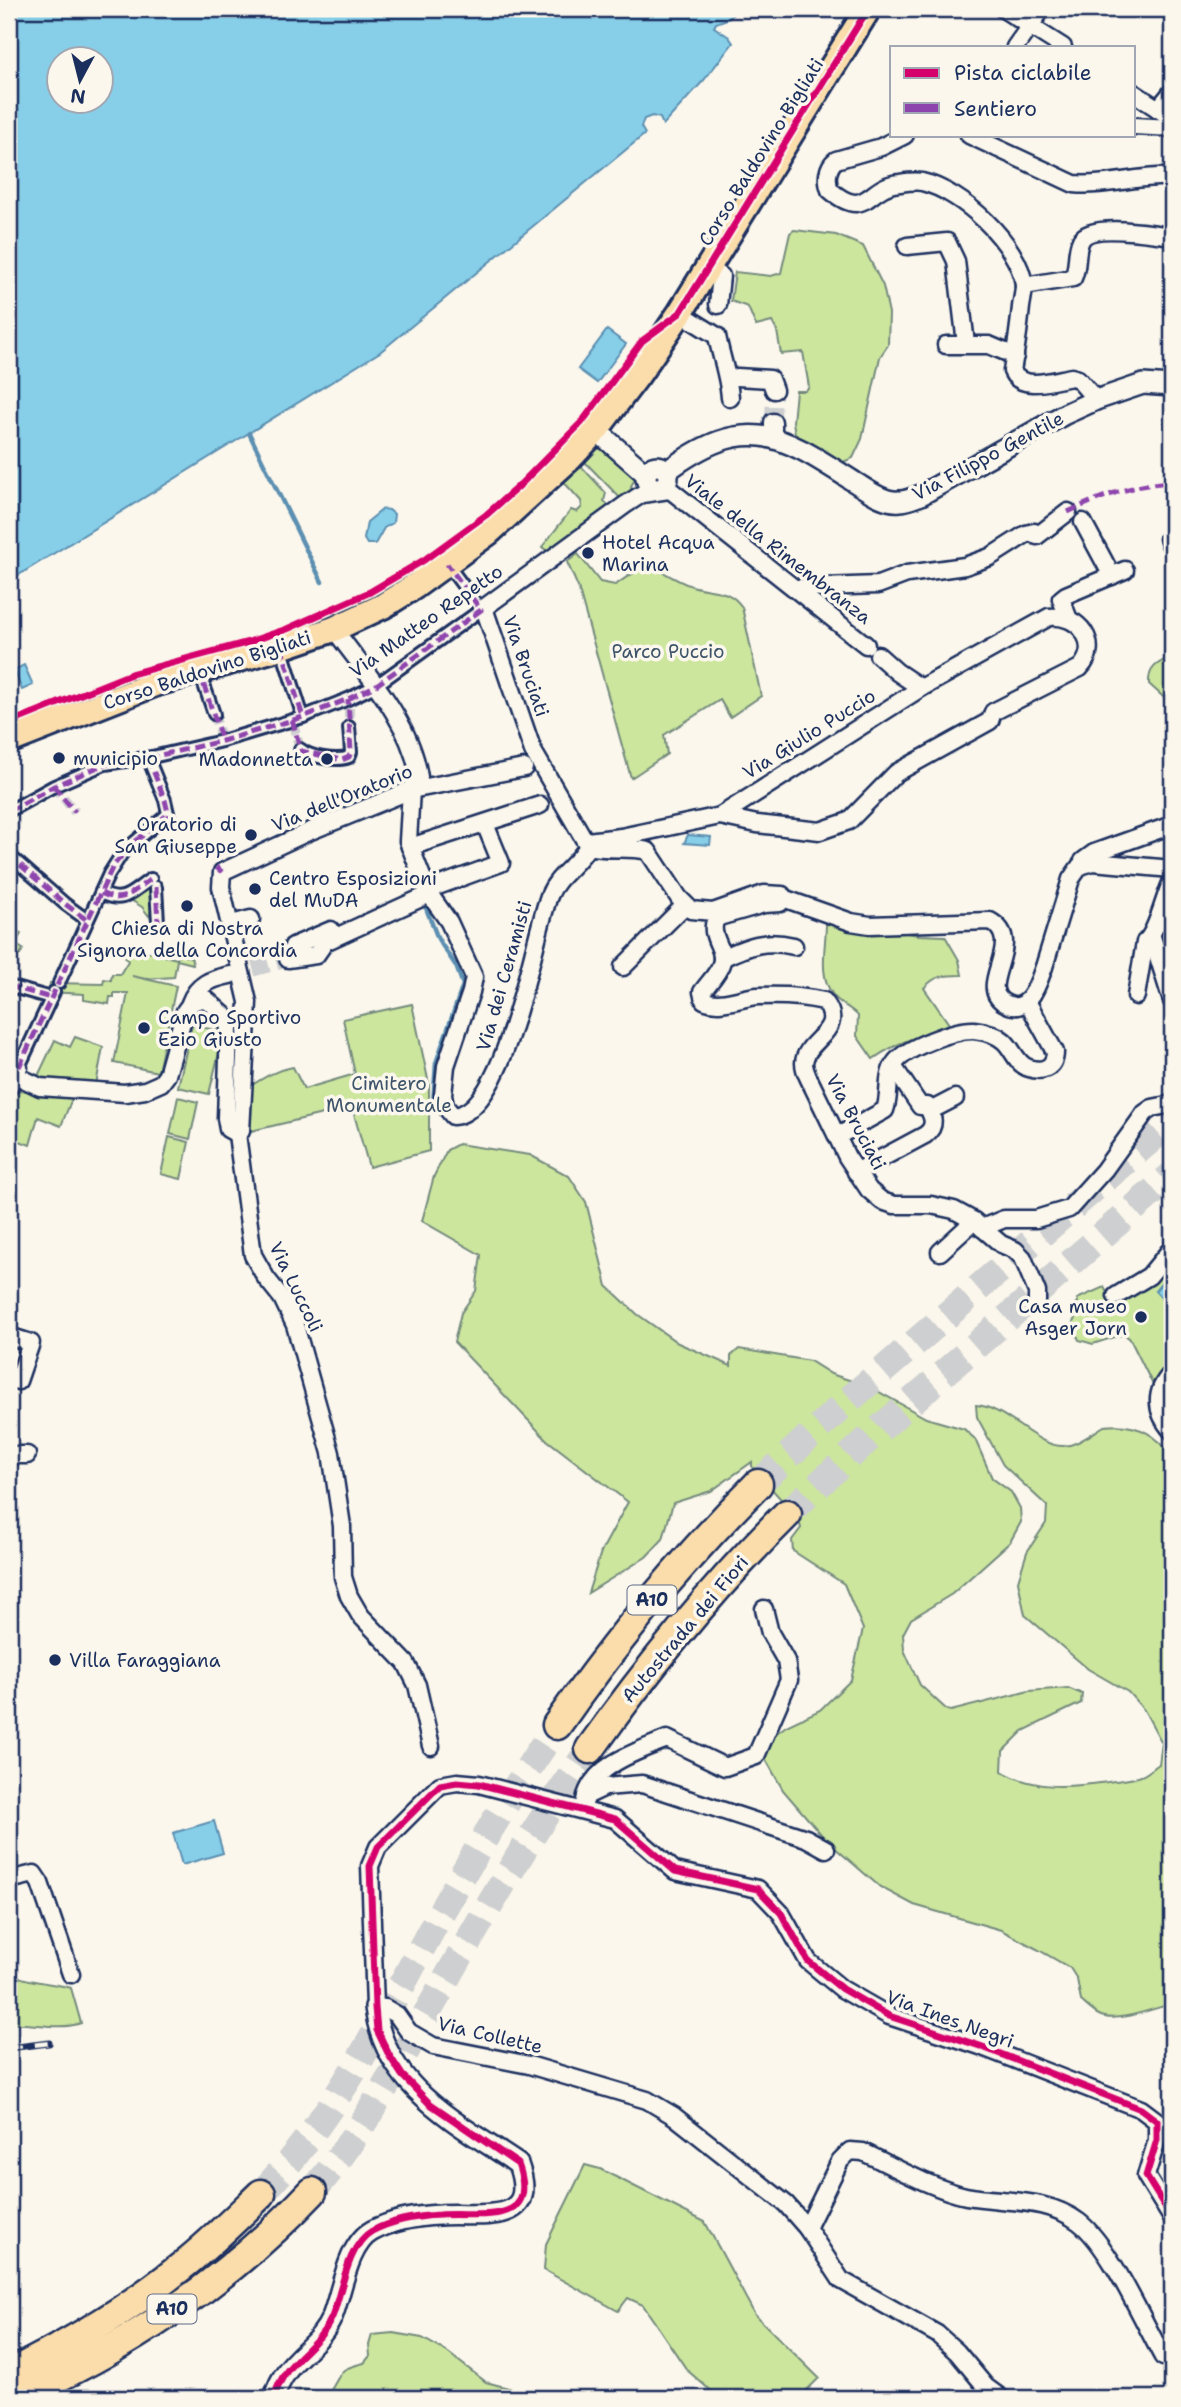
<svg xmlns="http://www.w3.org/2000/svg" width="1181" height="2407" viewBox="0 0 1181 2407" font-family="'Shantell Sans',sans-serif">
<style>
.green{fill:#cce69d;stroke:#748a7e;stroke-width:2}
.water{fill:#87cfe9;stroke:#5c8fb1;stroke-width:2;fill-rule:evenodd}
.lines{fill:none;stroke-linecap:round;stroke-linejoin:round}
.stream{stroke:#5c8fb1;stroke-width:4.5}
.pedestrian-tunnel{stroke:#cecfd0;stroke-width:10;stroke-dasharray:10 5;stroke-linecap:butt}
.minor-tunnel{stroke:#cecfd0;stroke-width:16;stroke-dasharray:16 8;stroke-linecap:butt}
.motorway-tunnel{stroke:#cecfd0;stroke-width:28;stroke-dasharray:28 14;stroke-linecap:butt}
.pedestrian-casing{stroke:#1b2f5e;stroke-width:16}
.minor-casing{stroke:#1b2f5e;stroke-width:21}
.tertiary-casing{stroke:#1b2f5e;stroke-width:24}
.primary-casing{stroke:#1b2f5e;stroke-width:30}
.motorway-casing{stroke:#1b2f5e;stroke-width:33}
.pedestrian{stroke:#fbf7ec;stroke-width:10}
.minor{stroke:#fbf7ec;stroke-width:16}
.tertiary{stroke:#fbf7ec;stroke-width:19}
.primary{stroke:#fbddab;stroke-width:24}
.motorway{stroke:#fbddab;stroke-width:28}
.rail-casing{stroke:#1b2f5e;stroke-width:7}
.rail{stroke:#fbf7ec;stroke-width:4.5;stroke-dasharray:13;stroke-linecap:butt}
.quiet{stroke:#8e44ad;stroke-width:5;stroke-dasharray:10 5;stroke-linecap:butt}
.cycleway-casing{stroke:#fbf7ec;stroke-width:11}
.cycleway{stroke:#d6006c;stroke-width:7}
.poi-dot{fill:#1b2f5e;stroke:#fbf7ec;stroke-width:2.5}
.labels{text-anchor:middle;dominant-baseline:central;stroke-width:7;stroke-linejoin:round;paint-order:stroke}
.shield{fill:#fbf7ec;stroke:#5e6b89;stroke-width:2}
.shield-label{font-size:18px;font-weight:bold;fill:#1b2f5e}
.street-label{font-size:19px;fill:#1b2f5e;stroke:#fbf7ec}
.poi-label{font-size:19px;fill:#1b2f5e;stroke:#fbf7ec;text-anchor:start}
.park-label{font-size:19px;fill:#3e546b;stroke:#fbf7ec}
</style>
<rect width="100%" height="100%" fill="#fbf7ec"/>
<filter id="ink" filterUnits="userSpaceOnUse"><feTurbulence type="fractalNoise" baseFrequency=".0143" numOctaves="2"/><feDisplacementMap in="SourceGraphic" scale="14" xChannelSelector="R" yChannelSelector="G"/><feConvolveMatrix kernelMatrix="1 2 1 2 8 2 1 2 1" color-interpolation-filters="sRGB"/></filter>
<g filter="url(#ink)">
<g class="green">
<polygon points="794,230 836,235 863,246 883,286 889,313 888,345 880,357 862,439 853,458 838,464 796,439 793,422 796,391 805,391 809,387 803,352 781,354 777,331 772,322 756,326 748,307 731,301 735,272 771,276 781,273 790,233"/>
<polygon points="597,449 605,449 632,474 635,479 631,486 632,497 624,502 584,461 587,456"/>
<polygon points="581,466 606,493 604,501 612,509 551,554 542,547 571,510 577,512 582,507 581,501 562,480 575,468"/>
<path d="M 578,554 L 600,582 L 615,585 C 628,577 639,566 656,568 C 667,574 679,582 692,586 C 713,593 728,587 742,607 L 761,696 L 730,717 L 720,700 L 664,735 L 667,754 L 631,778 L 578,587 L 567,562 Z"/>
<path d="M 1172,656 L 1172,705 L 1149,684 C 1148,667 1158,663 1172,656 Z"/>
<polygon points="148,886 153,907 149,916 142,907 129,899"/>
<path d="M 826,919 L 918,935 L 945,936 L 959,960 L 962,975 C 945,975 935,975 924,988 L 951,1027 C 923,1034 897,1042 873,1059 L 857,1036 L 858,1016 C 851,1007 840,1005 833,995 C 817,975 827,943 826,919 Z"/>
<polygon points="9,923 21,934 15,944 23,949 20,955 14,956 9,968"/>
<polygon points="128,947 177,959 178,955 191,957 193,964 177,960 174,977 146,979 132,976 176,986 158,1072 114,1063 128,993 114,993 114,997 110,997 109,1004 84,1000 84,994 49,992 50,983 103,984 104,979 111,980 112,974 120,974 128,961 124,955"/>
<path d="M 412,1004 L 429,1084 L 429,1151 L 369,1167 L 352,1107 L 251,1131 L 244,1107 L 247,1088 C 262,1079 275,1070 293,1067 L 304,1089 L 355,1074 L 343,1019 Z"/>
<polygon points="192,1025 224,1032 209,1094 178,1087"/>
<polygon points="75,1037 103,1047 96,1085 38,1081 37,1078 55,1040 70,1047"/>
<polygon points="19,1090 73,1096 61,1126 38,1117 30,1145 9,1137 9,1106"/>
<polygon points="178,1097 198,1102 190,1139 170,1134"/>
<polygon points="169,1137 189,1142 181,1179 161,1174"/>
<path d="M 458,1144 L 530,1155 L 569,1176 L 586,1202 L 607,1286 L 637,1314 L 678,1343 L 731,1366 L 731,1356 L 739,1349 L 810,1361 L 831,1374 L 870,1387 L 926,1418 L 964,1429 L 975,1439 L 992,1478 L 1011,1492 L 1020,1508 L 1021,1522 L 1010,1542 L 952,1594 L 911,1619 L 903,1634 L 904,1650 L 920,1685 L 947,1710 L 951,1711 L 1029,1691 L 1068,1688 L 1082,1694 L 1081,1703 L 1023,1731 L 1003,1751 L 1002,1771 C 1035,1791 1072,1787 1108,1782 C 1119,1780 1131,1780 1141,1776 C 1147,1774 1153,1768 1159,1764 L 1162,1743 L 1144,1710 L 1128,1692 L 1088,1669 L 1025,1615 L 1018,1581 L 1027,1552 L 1046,1523 L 1047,1506 L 1003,1465 L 977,1417 L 976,1405 C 1009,1407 1039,1453 1070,1445 C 1082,1442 1094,1432 1104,1426 C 1133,1422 1156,1433 1172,1456 L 1172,2004 C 1153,2008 1116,2024 1099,2015 C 1093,2012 1087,2006 1081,2001 L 1077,1979 L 1070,1968 L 1037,1949 L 1001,1930 L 914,1905 L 880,1887 L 826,1840 L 783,1790 L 765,1758 L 765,1753 L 770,1738 L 786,1726 L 820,1710 L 851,1680 L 863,1629 L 844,1584 L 793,1551 L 792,1540 L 801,1528 L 798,1518 L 752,1467 L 752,1462 L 711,1491 L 673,1503 L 663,1539 L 646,1557 L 588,1593 L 601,1552 L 628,1502 L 547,1440 L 454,1342 L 461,1313 L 476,1291 L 481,1255 L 422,1221 L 434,1176 L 447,1150 Z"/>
<polygon points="1172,1254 1172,1361 1152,1383 1130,1339 1124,1334 1093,1344 1079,1340 1072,1325 1075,1318 1071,1306 1078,1302 1077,1299 1104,1287 1112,1303"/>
<path d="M 9,1971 C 19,1982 55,1983 71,1988 L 81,2023 C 58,2031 33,2022 9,2024 Z"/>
<polygon points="585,2165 600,2169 705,2222 755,2315 819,2378 799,2398 719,2398 687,2370 643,2305 628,2298 618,2311 544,2270 546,2244"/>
<path d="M 393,2333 L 422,2338 L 447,2352 L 486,2382 L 512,2389 L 532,2398 L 295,2398 L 301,2389 L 329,2393 C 344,2371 336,2370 364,2363 L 370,2356 L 369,2345 L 372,2335 Z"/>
</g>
<g class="water">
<path d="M 9,9 L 737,9 L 730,18 L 716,23 L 714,27 L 729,37 L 733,43 L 704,80 L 663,125 L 660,118 L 652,116 L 644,119 L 641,127 L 645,134 L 380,352 L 9,581 ZM 60,60 L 102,60 L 102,102 L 60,102 Z"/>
<polygon points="607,330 626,344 597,383 578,369"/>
<polygon points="383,509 389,510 394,514 393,523 384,528 375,544 367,544 364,539 367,522"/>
<polygon points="24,665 33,685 22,690 14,670"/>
<polygon points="688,835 711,837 710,845 684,843"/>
<polygon points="1169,1274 1172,1277 1172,1301 1165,1302 1155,1291"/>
<polygon points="214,1821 223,1853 182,1865 173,1833"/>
</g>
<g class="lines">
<g class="stream">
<polyline points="249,433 322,582"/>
<polyline points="424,903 438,939 456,966 463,985 436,1063 433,1104"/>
</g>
<g class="pedestrian-tunnel">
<polyline points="349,708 349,727"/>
<polyline points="214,714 222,741"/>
<polyline points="293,724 300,749"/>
<polyline points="54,786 75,812"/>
</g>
<g class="minor-tunnel">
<polyline points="773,422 774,390"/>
<polyline points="230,975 288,959"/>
</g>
<g class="motorway-tunnel">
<polyline points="758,1484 844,1404 1172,1121"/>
<polyline points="787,1514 866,1441 1172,1175"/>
<path d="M 312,2192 C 360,2137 394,2071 430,2008 C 481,1919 531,1832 590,1749"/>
<path d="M 261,2194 C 336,2115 383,2019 434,1925 C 472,1857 513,1790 557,1725"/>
</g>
<defs>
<g id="pedestrian">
<polyline points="281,647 303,717"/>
<polyline points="199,670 214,714"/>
<path d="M 300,749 C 309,757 337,762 349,757 L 351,752 L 349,727"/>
<polyline points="148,758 165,800 170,822"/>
<polyline points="9,811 54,786 105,764 152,757 222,741 303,717 348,699 375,686 481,610 447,564"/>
<polyline points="130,846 168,814"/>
<polyline points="9,855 65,904 87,920"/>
<polyline points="156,887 158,922"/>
<path d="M 101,893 C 124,905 131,892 151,879"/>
<polyline points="59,983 109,874 123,852"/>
<polyline points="9,986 51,998"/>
<polyline points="19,1067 54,992"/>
</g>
<g id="minor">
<polyline points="1003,9 1063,47"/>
<polyline points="1015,47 1042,9"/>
<polyline points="1134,93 1172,118"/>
<polyline points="1158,109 1172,92"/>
<polyline points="1134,126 1172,128"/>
<path d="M 905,135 L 881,147 L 836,160 C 827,167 826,180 830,190 C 867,222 867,185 900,183 C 907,182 916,181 922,182 C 962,191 1019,244 1024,285 C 1024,292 1022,300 1021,307 C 1019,328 1016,349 1012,371 C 1021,392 1054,380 1072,377 L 1078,379 L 1096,400"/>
<path d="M 969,135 L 1074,184 C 1107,187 1139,175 1172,177"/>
<polyline points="907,246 947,242 956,261 966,344"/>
<polyline points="707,267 721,276 718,305"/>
<path d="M 1024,286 L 1073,278 C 1079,266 1075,252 1081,240 C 1091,222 1154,234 1172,236"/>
<path d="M 680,313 L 717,336 C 721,357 729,378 730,398"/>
<polyline points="946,345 989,345 1015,356"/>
<polyline points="737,377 770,379 774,390"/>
<polyline points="773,437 773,422"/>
<polyline points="664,485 866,645"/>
<polyline points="1083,522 1112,576"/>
<polyline points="1172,548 1168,539 1172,537"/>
<polyline points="796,588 878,585 907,574 965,566 990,557 1026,534 1034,532 1037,536 1068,512"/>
<polyline points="484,608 533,751 588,846"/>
<polyline points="481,610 625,505 642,494 669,490"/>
<polyline points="1068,617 1061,599 1066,595 1125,570"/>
<path d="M 334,629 C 366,673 411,722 419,777 L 411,790 L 408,841 L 428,892 L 449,922 L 474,977 L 471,992 L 446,1066 L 443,1095 L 445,1106 L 453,1116 C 506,1114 533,938 549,896 C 557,875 578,865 588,846"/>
<polyline points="878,655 897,672 921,688"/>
<path d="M 587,841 L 621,837 L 720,816 L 757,824 L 820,831 L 849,821 L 896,773 L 990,721 L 993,712 L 1080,668 C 1102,645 1079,613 1049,617 L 921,688 L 720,816"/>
<path d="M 588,846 C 608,851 629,846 648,851 L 679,898 L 691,910 L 713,912 L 764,894 L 782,895 L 783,898 L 780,903 L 764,904 L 719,917 L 715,921 C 709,938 727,950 721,964 C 718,974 708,983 702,992 L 704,1000 C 719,1008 742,997 758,996 C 780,995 803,996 824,1001 C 848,1031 805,1039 804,1063 C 804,1068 807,1075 809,1079 L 847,1157 L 869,1190 L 882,1201 L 894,1205 L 931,1205 L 954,1210 L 974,1221 L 1001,1244 L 1015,1250 L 1023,1258 L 1037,1292 L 1037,1302"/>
<polyline points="410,847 540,805"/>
<polyline points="1083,861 1094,853 1172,825"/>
<polyline points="427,890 501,863 485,824"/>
<path d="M 783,898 L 851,922 L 870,925 L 990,921 C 1027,941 976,984 1003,1002 C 1028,1018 1038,984 1044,967 C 1053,938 1062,909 1071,879 L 1080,866 L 1093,862 L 1172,869"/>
<polyline points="231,924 251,919"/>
<polyline points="1152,937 1172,1001"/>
<polyline points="293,946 331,930"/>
<path d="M 722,958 C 749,946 764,939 794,946"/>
<polyline points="288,959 316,955 325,942 430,894"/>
<polyline points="623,967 685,905"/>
<path d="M 1136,996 L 1145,942 C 1157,933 1164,897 1172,881"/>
<path d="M 190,1003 C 197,984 211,979 230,975"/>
<polyline points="9,1062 19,1067 9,1087"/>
<path d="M 15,1075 L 40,1087 L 125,1093 L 145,1090 L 161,1083 L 167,1075 L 185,1011 C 191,1002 196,999 206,999 L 224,1015 L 229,1028 L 226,1118 L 228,1129 L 237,1134"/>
<polyline points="930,1111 955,1098"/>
<path d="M 838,1136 L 885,1110 C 891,1094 885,1077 895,1063 C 905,1048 956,1029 974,1030 C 984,1031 996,1034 1004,1041 C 1013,1049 1017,1065 1029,1068 C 1043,1073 1055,1067 1055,1052 L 1027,1001"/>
<path d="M 856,1172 L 925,1135 C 937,1126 933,1117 927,1106 L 920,1106 L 893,1066"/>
<polyline points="982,1228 1004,1219 1036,1219 1069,1209 1104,1170 1145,1113 1152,1108 1172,1104"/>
<polyline points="940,1252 974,1221"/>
<polyline points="1116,1296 1149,1276 1172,1248"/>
<polyline points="9,1336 31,1343 18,1381 9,1378"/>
<path d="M 1172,1373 C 1154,1391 1155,1412 1172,1431"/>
<polyline points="9,1455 27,1455"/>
<polyline points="431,1746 417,1685 406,1663 360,1615 349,1596 343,1577 342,1526 331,1453 295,1325 282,1298 266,1278 253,1255 237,1134 241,1131 248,1002 221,887 222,872 308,832 411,790 524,768"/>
<path d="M 586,1796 C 595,1764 639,1751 667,1739 L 725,1767 L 756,1756 L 789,1680 L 786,1661 L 770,1633 L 764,1609"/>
<polyline points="585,1801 586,1796 605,1787 642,1784 806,1838 826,1849"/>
<polyline points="9,1880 34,1874 40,1883 71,1974"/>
<path d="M 807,2228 L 840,2161 L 850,2151 L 863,2152 C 893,2166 935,2190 966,2196 C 1004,2203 1046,2197 1079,2222 C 1110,2246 1143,2321 1163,2357"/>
<polyline points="1001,2398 986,2387 957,2352 937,2334 841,2280 807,2228 786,2204 674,2116 647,2100 529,2065 433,2046 409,2032 397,2015 385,2008 375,2007 370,1866 378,1847 440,1785 457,1782 479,1784 615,1819 675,1871 758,1889 781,1913 808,1961 842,1989 889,2016 980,2046 1141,2109 1157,2121 1157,2140 1146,2176 1172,2218"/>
</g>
<g id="tertiary">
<polyline points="596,430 646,474"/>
<circle cx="657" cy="477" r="11"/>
<path d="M 667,471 C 748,411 781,435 856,483 C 869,491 885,503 900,501 C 907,501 915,497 921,495 L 1065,414 L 1096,400 L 1143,384 L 1172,386"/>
<path d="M 274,2398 C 285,2357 318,2350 332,2317 C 342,2292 347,2245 372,2231 C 393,2220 417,2216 440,2215 C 479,2212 541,2228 518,2164 C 458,2123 384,2087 375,2007"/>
</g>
<polyline id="primary" points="9,741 157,683 281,647 334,629 383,606 415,586 489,532 569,459 596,430 637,376 680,313 868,9"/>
<g id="motorway">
<path d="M 557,1725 C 617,1639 684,1558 758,1484"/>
<path d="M 590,1749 C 650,1665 714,1586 787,1514"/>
<path d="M 9,2374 C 70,2344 129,2309 182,2266 C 210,2244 236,2218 261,2194"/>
<path d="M 12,2398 C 123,2352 229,2280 312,2192"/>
</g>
</defs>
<use href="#pedestrian" class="pedestrian-casing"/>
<use href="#minor" class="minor-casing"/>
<use href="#tertiary" class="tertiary-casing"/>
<use href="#primary" class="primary-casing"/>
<use href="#motorway" class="motorway-casing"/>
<use href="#pedestrian" class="pedestrian"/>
<use href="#minor" class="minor"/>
<use href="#tertiary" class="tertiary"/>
<use href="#primary" class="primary"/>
<use href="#motorway" class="motorway"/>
<defs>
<polyline id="rail" points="9,2048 49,2043"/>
</defs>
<use href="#rail" class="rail-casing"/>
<use href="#rail" class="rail"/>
<g class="quiet">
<path d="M 1068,512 C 1102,496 1135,484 1172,482"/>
<polyline points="281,647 303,717"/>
<polyline points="199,670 222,741"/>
<polyline points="292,720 301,751 342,760 349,757 351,752 348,699"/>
<polyline points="148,758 165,800 170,821"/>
<polyline points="54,786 75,812"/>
<polyline points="9,811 54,786 105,764 152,757 222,741 303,717 348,699 375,686 481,610 447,564"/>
<polyline points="9,855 65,904 87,920"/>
<polyline points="216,867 222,872"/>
<polyline points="156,887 158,922"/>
<path d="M 101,893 C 124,905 131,892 151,879"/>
<polyline points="9,986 51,998"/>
<polyline points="19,1067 113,866 130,846 168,814"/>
</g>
<defs>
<g id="cycleway">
<polyline points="9,723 131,674 249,642 287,629 370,592 424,560 486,515 519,486 582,422 642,341 680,313 868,9"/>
<path d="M 274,2398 C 285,2357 318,2350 332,2317 C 342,2292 347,2245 372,2231 C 393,2220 417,2216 440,2215 C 479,2212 541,2228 518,2164 L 429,2103 L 402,2075 L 389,2055 L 377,2030 L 375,2007 L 370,1866 L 378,1847 L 440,1785 L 457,1782 L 479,1784 L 615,1819 L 675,1871 L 758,1889 L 781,1913 L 808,1961 L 842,1989 L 889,2016 L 980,2046 L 1141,2109 L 1157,2121 L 1157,2140 L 1146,2176 L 1172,2218"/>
</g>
</defs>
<use href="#cycleway" class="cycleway-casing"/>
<use href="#cycleway" class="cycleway"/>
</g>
</g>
<g class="poi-dot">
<circle cx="588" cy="553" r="7"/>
<circle cx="59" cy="758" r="7"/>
<circle cx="327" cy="759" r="7"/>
<circle cx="251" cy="835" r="7"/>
<circle cx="255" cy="889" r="7"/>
<circle cx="187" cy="906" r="7"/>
<circle cx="144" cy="1028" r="7"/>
<circle cx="1141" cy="1317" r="7"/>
<circle cx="55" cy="1660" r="7"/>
</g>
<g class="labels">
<g class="shield">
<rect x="627.5" y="1585.5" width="49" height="29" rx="5"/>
<rect x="147.5" y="2294.5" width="49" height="29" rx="5"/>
</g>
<g class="shield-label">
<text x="652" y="1600">A10</text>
<text x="172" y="2309">A10</text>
</g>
<g class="street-label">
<text transform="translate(761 152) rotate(-58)">Corso Baldovino Bigliati</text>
<text transform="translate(988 456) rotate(-28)">Via Filippo Gentile</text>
<text transform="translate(778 549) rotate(38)">Viale della Rimembranza</text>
<text transform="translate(426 621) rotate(-35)">Via Matteo Repetto</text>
<text transform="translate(526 666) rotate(71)">Via Bruciati</text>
<text transform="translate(207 670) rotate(-18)">Corso Baldovino Bigliati</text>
<text transform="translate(809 734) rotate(-32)">Via Giulio Puccio</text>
<text transform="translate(342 798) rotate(-22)">Via dell'Oratorio</text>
<text transform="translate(504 976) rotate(-74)">Via dei Ceramisti</text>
<text transform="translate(856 1122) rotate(62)">Via Bruciati</text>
<text transform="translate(296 1287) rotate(64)">Via Luccoli</text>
<text transform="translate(685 1629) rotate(-50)">Autostrada dei Fiori</text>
<text transform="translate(950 2019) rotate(20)">Via Ines Negri</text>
<text transform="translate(490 2035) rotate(13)">Via Collette</text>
</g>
<g class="poi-label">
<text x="602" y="542">Hotel Acqua<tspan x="602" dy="22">Marina</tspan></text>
<text x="73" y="758">municipio</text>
<text x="313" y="759" text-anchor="end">Madonnetta</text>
<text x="237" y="824" text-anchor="end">Oratorio di<tspan x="237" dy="22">San Giuseppe</tspan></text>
<text x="269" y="878">Centro Esposizioni<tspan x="269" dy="22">del MuDA</tspan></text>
<text x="187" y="928" text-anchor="middle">Chiesa di Nostra<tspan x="187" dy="22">Signora della Concordia</tspan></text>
<text x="158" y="1017">Campo Sportivo<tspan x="158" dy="22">Ezio Giusto</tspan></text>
<text x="1127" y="1306" text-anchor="end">Casa museo<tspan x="1127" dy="22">Asger Jorn</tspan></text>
<text x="69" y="1660">Villa Faraggiana</text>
</g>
<g class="park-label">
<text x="668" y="651">Parco Puccio</text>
<text x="389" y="1083">Cimitero<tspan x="389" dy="22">Monumentale</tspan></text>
</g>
</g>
<rect width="1181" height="2407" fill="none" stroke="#fbf7ec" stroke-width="35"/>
<rect x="18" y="18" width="1146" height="2372" fill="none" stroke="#1b2f5e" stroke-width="2.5" filter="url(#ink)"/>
<rect x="890" y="46" width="245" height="91" fill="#fbf7ec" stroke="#a1a7b3" stroke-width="2"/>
<rect x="904" y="68" width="35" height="10" fill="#d6006c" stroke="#a1a7b3" stroke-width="2"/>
<text x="954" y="80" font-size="21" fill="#1b2f5e">Pista ciclabile</text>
<rect x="904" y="103" width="35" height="10" fill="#8e44ad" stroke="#a1a7b3" stroke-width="2"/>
<text x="954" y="116" font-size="21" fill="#1b2f5e">Sentiero</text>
<g transform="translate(80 80) rotate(187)"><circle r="33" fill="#fbf7ec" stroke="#a1a7b3" stroke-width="2"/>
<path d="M0-5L12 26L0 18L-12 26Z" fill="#1b2f5e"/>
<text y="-10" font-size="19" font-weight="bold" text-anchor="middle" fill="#1b2f5e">N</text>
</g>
</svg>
